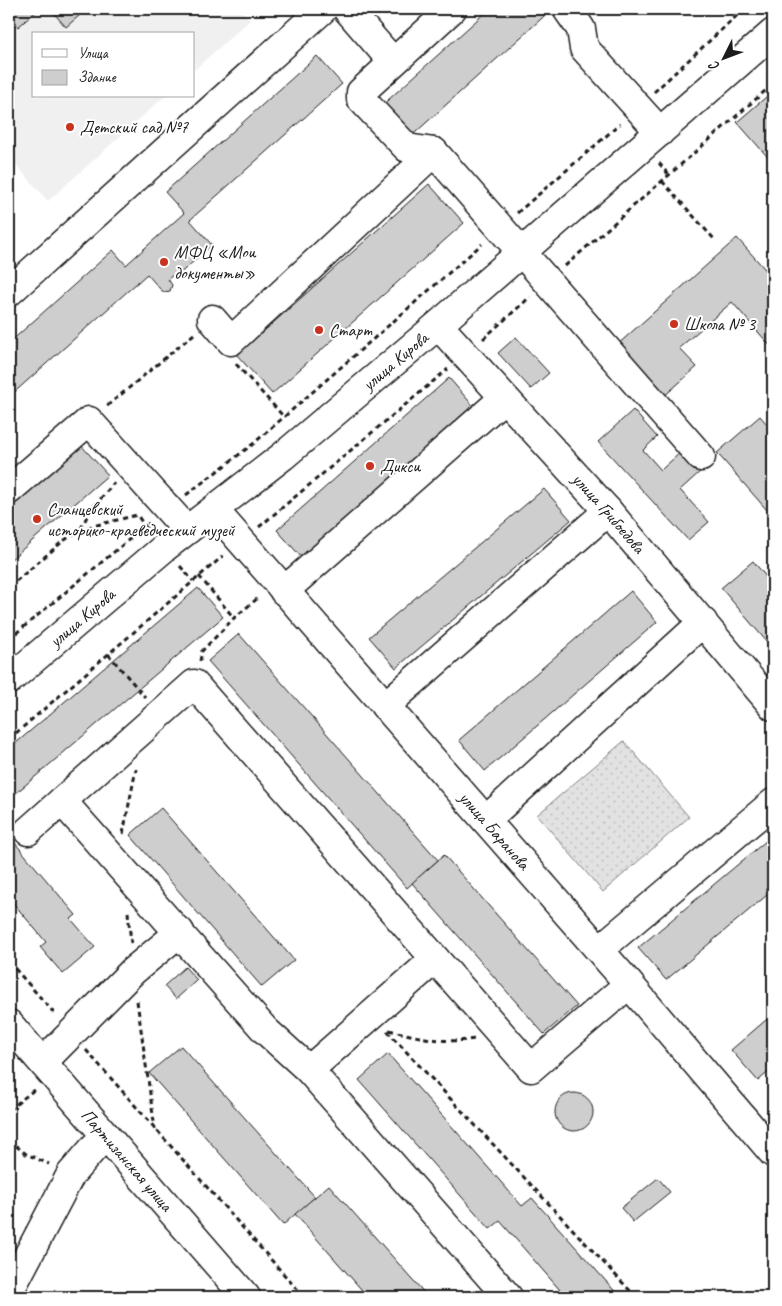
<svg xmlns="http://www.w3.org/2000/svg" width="782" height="1306" viewBox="0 0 782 1306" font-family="Caveat,sans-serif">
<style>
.built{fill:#f0f0f0}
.grass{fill:url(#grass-dots);stroke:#7f7f7f}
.building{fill:#cecece;stroke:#1c1c1c}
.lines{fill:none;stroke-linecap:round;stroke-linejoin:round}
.minor-casing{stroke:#1c1c1c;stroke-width:31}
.path{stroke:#1c1c1c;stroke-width:3;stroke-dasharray:5 4;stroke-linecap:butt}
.minor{stroke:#fff;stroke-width:28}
.poi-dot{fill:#c8321e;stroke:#fff;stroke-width:2}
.labels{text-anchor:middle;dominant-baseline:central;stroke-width:4;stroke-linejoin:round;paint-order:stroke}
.poi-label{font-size:18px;fill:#1c1c1c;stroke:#fff;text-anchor:start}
.street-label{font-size:18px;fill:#1c1c1c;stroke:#fff}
</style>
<defs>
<pattern id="grass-dots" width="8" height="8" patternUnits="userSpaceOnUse" patternTransform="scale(1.25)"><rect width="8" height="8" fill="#e2e2e2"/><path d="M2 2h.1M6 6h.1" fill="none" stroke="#c1c1c1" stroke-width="1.8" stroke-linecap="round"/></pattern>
</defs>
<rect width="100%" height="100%" fill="#fff"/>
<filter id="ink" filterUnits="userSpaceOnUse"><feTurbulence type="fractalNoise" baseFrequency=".02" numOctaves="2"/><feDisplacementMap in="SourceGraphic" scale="10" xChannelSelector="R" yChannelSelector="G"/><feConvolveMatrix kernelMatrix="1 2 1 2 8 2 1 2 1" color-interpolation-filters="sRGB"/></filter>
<g filter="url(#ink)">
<polygon class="built" points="9,9 240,9 250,20 194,70 194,34 34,34 34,96 165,96 48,201 9,157"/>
<polygon class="grass" points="624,741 689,817 603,892 537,815"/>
<g class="building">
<polygon points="9,9 39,9 18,27 9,17"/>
<polygon points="50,9 87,9 66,27"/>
<polygon points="489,9 552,9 406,141 378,109"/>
<polygon points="317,56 342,84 190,220 212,245 176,277 173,275 168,279 172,285 170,291 164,292 161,290 147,274 9,397 9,343 113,250 126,265 184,213 165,192"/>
<polygon points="773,91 773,163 737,122"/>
<polygon points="429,184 464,223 272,394 237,355"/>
<polygon points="737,238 773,278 773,349 732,302 679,348 697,367 662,398 616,346"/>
<polygon points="516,337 549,373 531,389 498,353"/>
<polygon points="449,378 475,408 303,559 277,530"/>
<polygon points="633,410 657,437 643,450 661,470 682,451 701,471 680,490 709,522 688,540 598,442"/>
<polygon points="760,416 773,431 773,517 717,453"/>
<polygon points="79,443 108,475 9,561 9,504"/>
<polygon points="544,489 571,520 396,668 369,637"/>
<polygon points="753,561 773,585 773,649 721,588"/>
<polygon points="198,588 223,617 9,799 9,749"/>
<polygon points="631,591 657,622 485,771 459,740"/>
<polygon points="239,634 438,860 407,888 208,661"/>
<polygon points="161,808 294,960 262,987 130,835"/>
<polygon points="773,835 773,890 666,980 638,948"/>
<polygon points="9,836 76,915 71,919 95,947 63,974 40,947 46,942 9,898"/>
<polygon points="444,855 577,1006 544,1034 412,883"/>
<polygon points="185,967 197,980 176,999 164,986"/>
<polygon points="773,1014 773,1068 758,1081 731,1050"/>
<polygon points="181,1046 315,1197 283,1225 149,1073"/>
<polygon points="388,1054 522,1206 532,1198 620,1297 566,1297 500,1221 490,1229 359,1080"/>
<circle cx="574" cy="1112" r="19"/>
<polygon points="658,1178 670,1192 633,1222 621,1208"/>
<polygon points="329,1185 428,1297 368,1297 295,1214"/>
</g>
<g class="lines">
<defs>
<g id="minor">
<polyline points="347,9 393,62"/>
<polyline points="567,9 581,29 584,48 660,132"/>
<polyline points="434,152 407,148 361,99 361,92 452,9"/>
<polyline points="9,292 323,9"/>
<polyline points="212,319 231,341 434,152 701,457"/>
<path id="s1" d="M 438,325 L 608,511 L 773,706"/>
<polyline points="9,490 89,421 187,530"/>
<path id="s2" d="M 214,510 L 629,984 L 773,1153"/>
<polyline points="284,591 504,398"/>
<path id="s3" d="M 9,680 L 164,548 L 283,456 L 438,325 L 773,33"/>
<polyline points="385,706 608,511"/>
<polyline points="62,801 265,1030 309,1070 508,1297"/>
<polyline points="486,820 703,622"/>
<polyline points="28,831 194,684 531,1068 629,984"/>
<polyline points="600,949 773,803"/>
<path id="s4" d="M 9,1024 L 246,1297"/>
<polyline points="43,1062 133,971 180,932"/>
<polyline points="309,1070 435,959"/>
<polyline points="9,1292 71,1174 105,1135"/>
</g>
</defs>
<use href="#minor" class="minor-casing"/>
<g class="path">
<polyline points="654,92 744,9"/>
<polyline points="659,163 669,175"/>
<polyline points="662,181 714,239"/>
<polyline points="517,213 620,124"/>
<polyline points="565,266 773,84"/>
<polyline points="483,339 530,297"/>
<polyline points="236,364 284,417"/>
<polyline points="107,406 194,334"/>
<polyline points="186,495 253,444 482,244"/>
<polyline points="259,527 448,369"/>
<polyline points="81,529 89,512 114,483"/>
<polyline points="180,566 193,581"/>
<polyline points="199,576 234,618"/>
<polyline points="9,587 62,542 81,529 137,515 149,532"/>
<polyline points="9,639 149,523"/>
<polyline points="108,654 145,697"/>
<polyline points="200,661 202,651 234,618 259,597"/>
<polyline points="9,739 223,556"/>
<polyline points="123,834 136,769"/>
<polyline points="128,912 131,943"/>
<polyline points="9,962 56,1015"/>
<polyline points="137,1001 155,1129"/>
<path d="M 389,1030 C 418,1037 445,1044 474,1039"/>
<polyline points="387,1031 636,1297"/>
<polyline points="86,1050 304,1297"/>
<polyline points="9,1110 35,1089"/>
<polyline points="9,1140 26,1154 49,1164"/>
</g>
<use href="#minor" class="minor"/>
</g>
</g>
<g class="poi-dot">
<circle cx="70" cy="127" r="5"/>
<circle cx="164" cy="262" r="5"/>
<circle cx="674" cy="324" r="5"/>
<circle cx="319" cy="330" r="5"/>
<circle cx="370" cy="466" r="5"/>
<circle cx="37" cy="519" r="5"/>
</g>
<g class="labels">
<g class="poi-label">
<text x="80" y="127">Детский сад №7</text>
<text x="174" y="252">МФЦ «Мои<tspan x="174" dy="21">документы»</tspan></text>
<text x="684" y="324">Школа № 3</text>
<text x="329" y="330">Старт</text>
<text x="380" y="466">Дикси</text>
<text x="47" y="509">Сланцевский<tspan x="47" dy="21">историко-краеведческий музей</tspan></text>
</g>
<g class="street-label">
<text stroke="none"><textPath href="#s3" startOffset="501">улица Кирова</textPath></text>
<text stroke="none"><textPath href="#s1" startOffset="254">улица Грибоедова</textPath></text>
<text stroke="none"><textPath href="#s3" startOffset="96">улица Кирова</textPath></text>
<text stroke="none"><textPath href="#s2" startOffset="426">улица Баранова</textPath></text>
<text stroke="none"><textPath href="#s4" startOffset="180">Партизанская улица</textPath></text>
</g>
</g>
<rect width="782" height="1306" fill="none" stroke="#fff" stroke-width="30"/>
<rect x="15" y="15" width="752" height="1276" fill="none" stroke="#1c1c1c" stroke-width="2" filter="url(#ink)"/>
<rect x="32" y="32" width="162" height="65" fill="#ffffff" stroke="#a4a4a4"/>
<rect x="42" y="49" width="25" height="8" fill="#ffffff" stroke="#a4a4a4"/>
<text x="78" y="58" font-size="15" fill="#1c1c1c">Улица</text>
<rect x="42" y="70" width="25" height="15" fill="#cecece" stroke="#a4a4a4"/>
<text x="78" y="82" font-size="15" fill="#1c1c1c">Здание</text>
<g transform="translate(724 58) rotate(228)" stroke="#ffffff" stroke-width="4" paint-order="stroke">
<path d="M0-4L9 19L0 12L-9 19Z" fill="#1c1c1c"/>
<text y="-8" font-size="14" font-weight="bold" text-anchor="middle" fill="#1c1c1c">С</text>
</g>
</svg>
